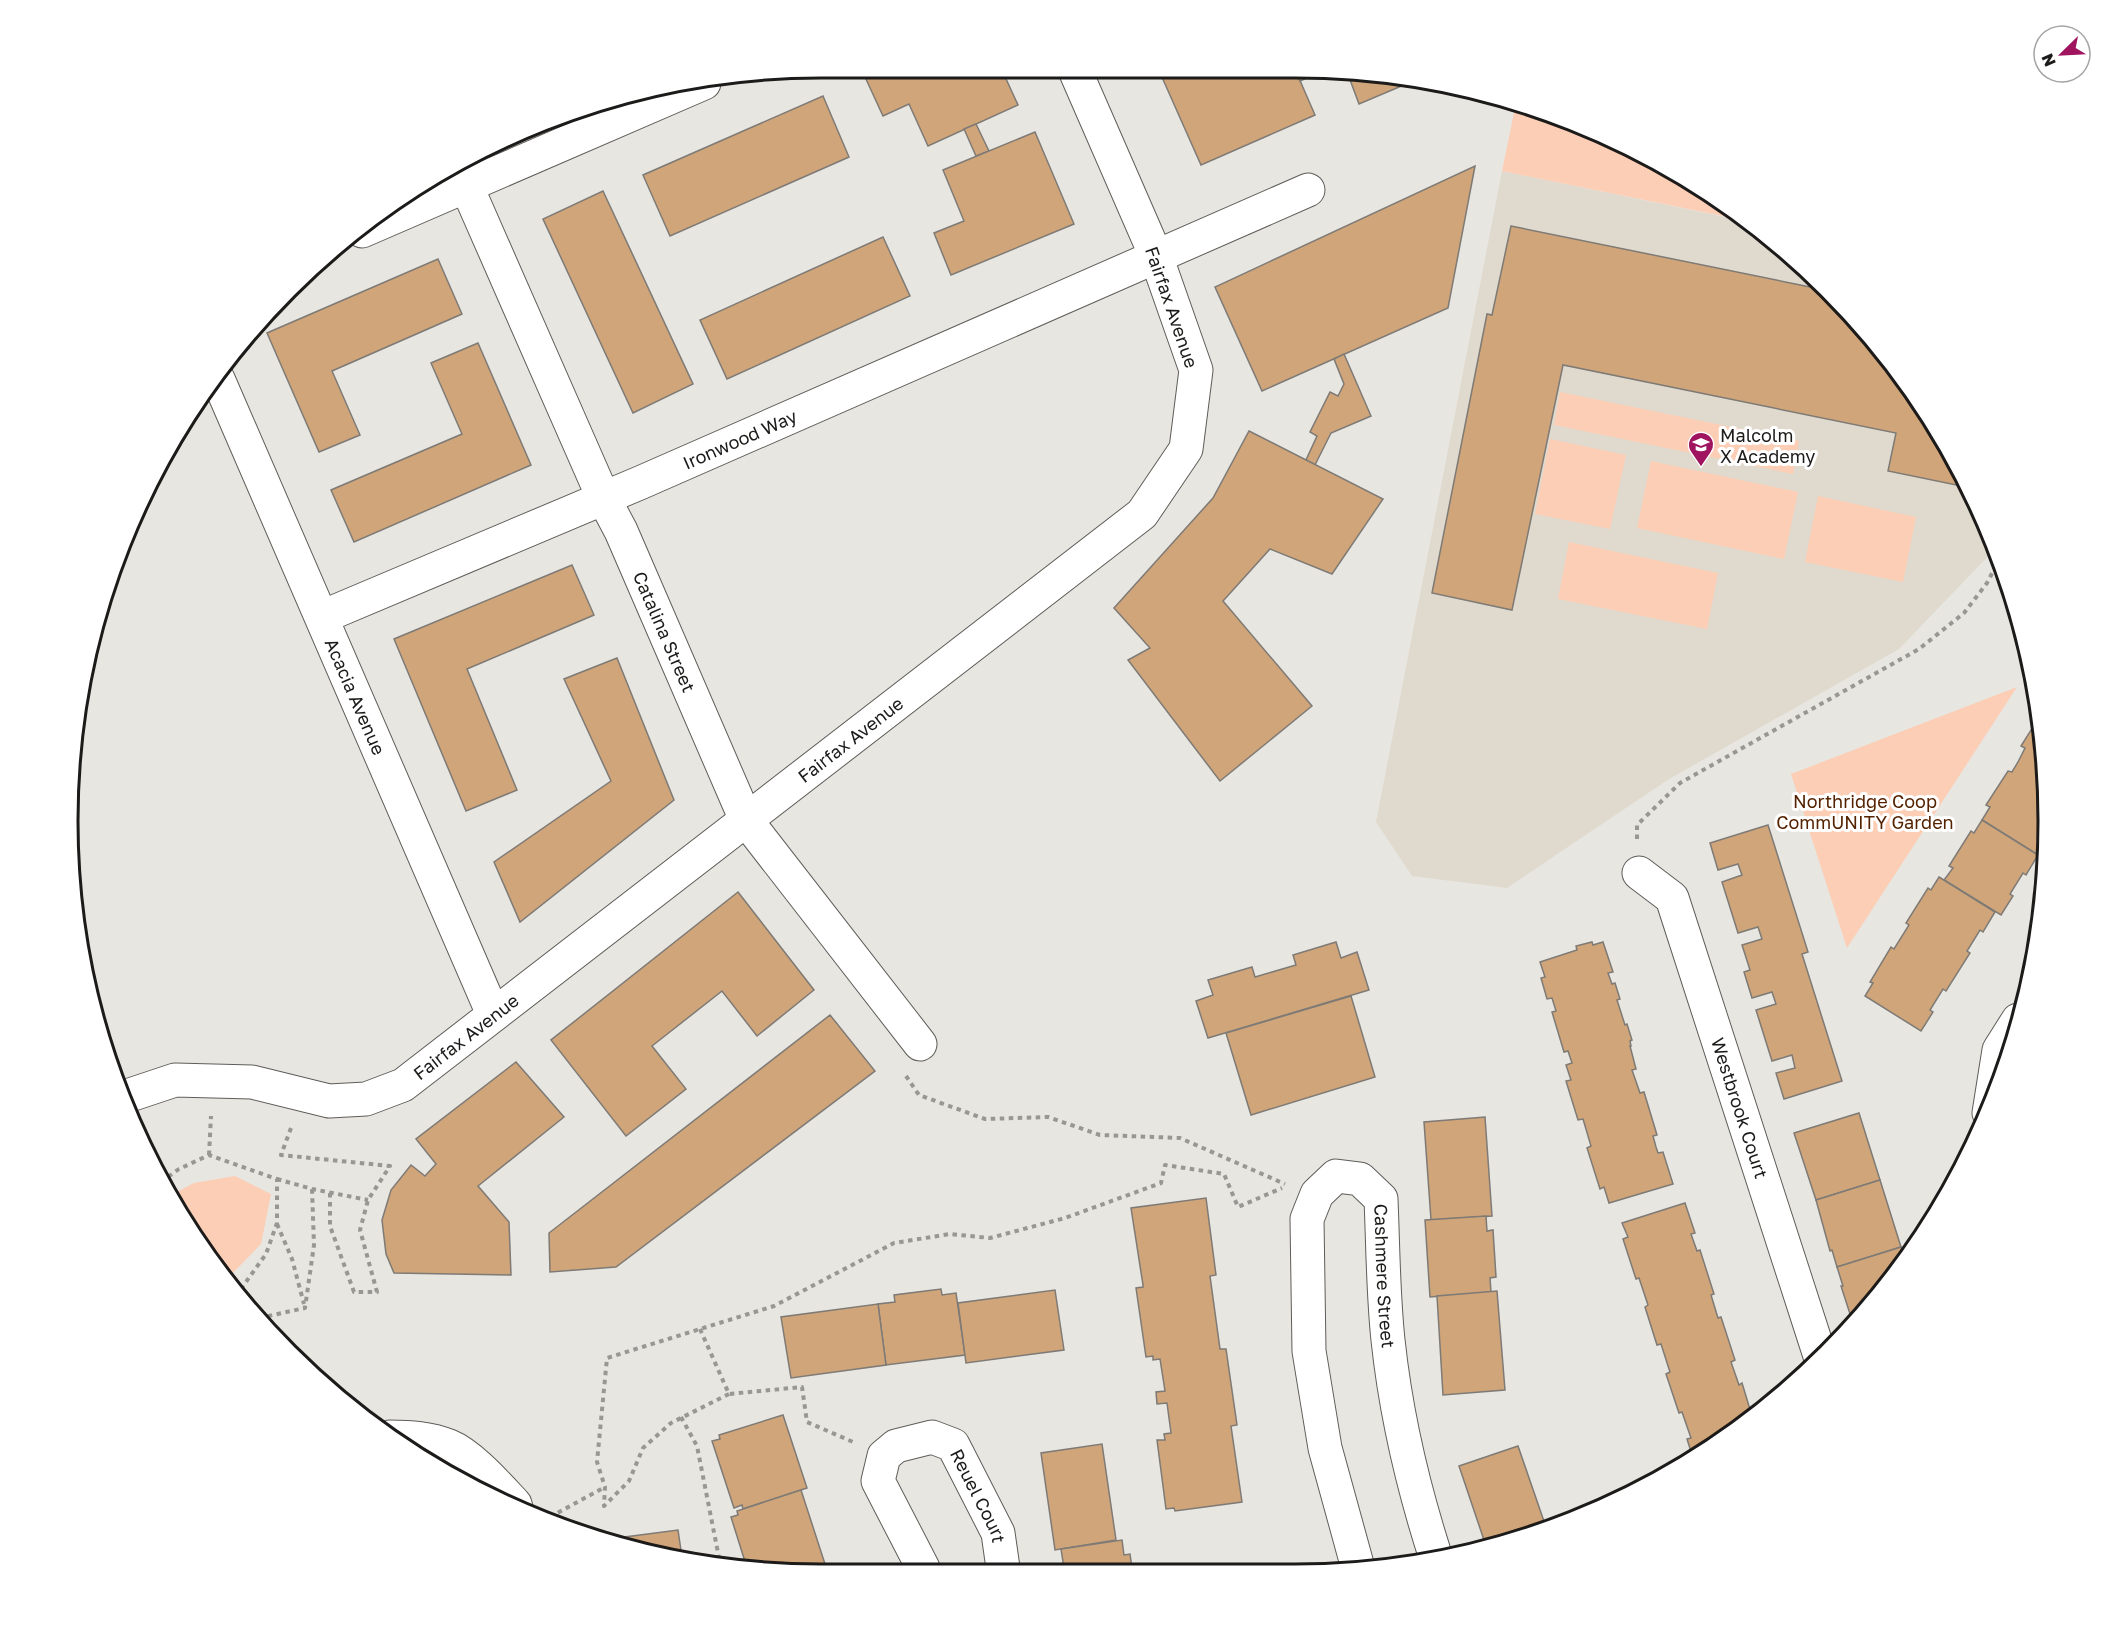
<svg xmlns="http://www.w3.org/2000/svg" width="2116" height="1642" viewBox="0 0 2116 1642" font-family="'Golos Text',sans-serif">
<style>
.built{fill:#e0dace}
.green{fill:#fcceb6}
.building{fill:#d0a579;stroke:#7e7a76;stroke-width:1.5}
.lines{fill:none;stroke-linecap:round;stroke-linejoin:round}
.minor-casing{stroke:#5f5d59;stroke-width:35}
.path{stroke:#999794;stroke-width:4;stroke-dasharray:4.5 4.5;stroke-linecap:butt}
.minor{stroke:#fff;stroke-width:33}
.labels{text-anchor:middle;dominant-baseline:central;stroke-width:6;stroke-linejoin:round;paint-order:stroke}
.street-label{font-size:18px;fill:#1c1b1a;stroke:#fff}
.poi-label{font-size:18px;fill:#1c1b1a;stroke:#fff;text-anchor:start}
.park-label{font-size:18px;fill:#520;stroke:#fff}
.rim{fill:none;stroke:#1c1b1a;stroke-width:3}
</style>
<rect width="100%" height="100%" fill="#e8e6e1"/>
<polygon class="built" points="1502,171 1754,223 1861,324 1922,403 1991,533 1996,548 1899,649 1669,779 1507,888 1412,876 1376,822"/>
<g class="green">
<polygon points="1516,103 1537,107 1671,168 1752,222 1502,171"/>
<polygon points="1560,392 1799,441 1793,474 1554,425"/>
<polygon points="1550,439 1626,455 1610,529 1535,514"/>
<polygon points="1651,461 1798,492 1784,559 1637,528"/>
<polygon points="1818,496 1916,517 1903,582 1805,562"/>
<polygon points="1569,542 1718,573 1707,629 1558,599"/>
<polygon points="2017,687 1847,948 1791,774"/>
<polygon points="235,1176 271,1194 261,1244 227,1279 194,1239 169,1196 194,1183"/>
</g>
<g class="building">
<polygon points="886,68 1001,68 1018,105 928,146 909,104 883,116 865,77"/>
<polygon points="1176,69 1295,69 1315,115 1201,165 1161,75"/>
<polygon points="1295,69 1328,69 1300,81"/>
<polygon points="1346,69 1411,82 1359,104"/>
<polygon points="823,96 849,157 670,236 643,175"/>
<polygon points="976,124 989,151 976,156 964,129"/>
<polygon points="1035,132 1074,224 951,275 934,233 964,221 943,170"/>
<polygon points="1475,166 1448,308 1262,391 1215,287"/>
<polygon points="603,191 693,384 633,413 543,219"/>
<polygon points="1511,226 1825,290 1861,324 1922,403 1966,487 1888,471 1896,433 1563,365 1512,610 1432,593 1487,314 1492,315"/>
<polygon points="883,237 910,296 727,379 700,320"/>
<polygon points="438,259 462,314 332,371 360,435 319,452 267,333"/>
<polygon points="478,343 531,465 354,542 331,490 462,434 431,363"/>
<polygon points="1344,354 1371,416 1331,433 1315,465 1306,460 1317,436 1310,432 1330,392 1338,396 1344,384 1334,359"/>
<polygon points="1249,431 1383,499 1332,574 1270,549 1223,601 1312,706 1220,781 1128,660 1150,648 1114,608 1213,498"/>
<polygon points="572,565 594,615 467,669 517,790 466,811 394,639"/>
<polygon points="617,658 674,800 520,922 494,862 611,781 564,679"/>
<polygon points="2038,719 2048,821 2047,841 2038,855 1982,820 1990,807 1986,805 2008,771 2012,772 2018,762 2025,748 2021,746"/>
<polygon points="1982,820 2038,855 2026,875 2023,873 2010,894 2013,896 2001,915 1944,880 1953,868 1949,866 1971,831 1974,833"/>
<polygon points="1768,825 1808,952 1802,954 1842,1081 1784,1099 1776,1073 1795,1068 1792,1055 1772,1061 1756,1010 1776,1004 1772,992 1752,998 1744,972 1750,970 1742,945 1762,939 1758,927 1738,933 1722,882 1742,875 1738,864 1718,870 1710,843"/>
<polygon points="1939,877 1995,912 1983,932 1980,930 1967,951 1970,953 1946,991 1943,989 1930,1010 1933,1012 1921,1031 1865,996 1873,983 1870,982 1891,947 1894,949 1909,925 1906,923 1928,888 1931,890"/>
<polygon points="738,892 814,990 757,1036 722,991 652,1046 686,1089 626,1136 551,1040"/>
<polygon points="1336,942 1341,958 1357,952 1369,990 1208,1038 1196,1001 1213,995 1208,980 1252,967 1255,977 1296,965 1293,955"/>
<polygon points="1592,942 1593,945 1603,942 1613,972 1608,973 1612,984 1615,983 1620,999 1617,1000 1625,1025 1627,1024 1632,1040 1630,1041 1631,1046 1630,1046 1636,1069 1632,1070 1640,1093 1644,1092 1657,1135 1653,1136 1656,1147 1658,1153 1663,1152 1673,1184 1609,1203 1604,1187 1600,1189 1587,1148 1591,1146 1583,1119 1578,1120 1566,1081 1571,1080 1566,1065 1572,1063 1568,1051 1564,1052 1552,1012 1556,1011 1552,998 1547,999 1541,978 1545,977 1540,962 1577,950 1576,946"/>
<polygon points="1351,996 1375,1077 1251,1115 1226,1033"/>
<polygon points="830,1015 875,1071 616,1267 550,1272 549,1233"/>
<polygon points="516,1062 564,1117 478,1186 509,1222 511,1275 394,1273 386,1254 382,1220 391,1190 411,1165 425,1176 436,1164 416,1139"/>
<polygon points="1859,1113 1880,1180 1816,1200 1794,1133"/>
<polygon points="1485,1117 1492,1216 1431,1220 1424,1122"/>
<polygon points="1880,1180 1901,1247 1837,1267 1832,1250 1830,1251 1816,1200"/>
<polygon points="1206,1198 1216,1275 1210,1276 1220,1349 1226,1349 1237,1425 1231,1426 1242,1502 1175,1511 1174,1508 1166,1509 1157,1440 1165,1440 1164,1434 1171,1433 1167,1403 1157,1404 1156,1392 1165,1391 1160,1359 1153,1360 1153,1356 1146,1357 1136,1288 1143,1287 1143,1285 1131,1208"/>
<polygon points="1685,1203 1695,1233 1691,1234 1697,1251 1700,1250 1714,1294 1711,1295 1718,1318 1721,1317 1735,1360 1731,1362 1739,1385 1742,1383 1752,1416 1713,1448 1693,1458 1687,1439 1691,1438 1682,1412 1679,1413 1666,1374 1670,1372 1661,1344 1657,1345 1645,1307 1648,1305 1639,1278 1636,1279 1623,1239 1628,1237 1622,1223"/>
<polygon points="1486,1216 1487,1231 1493,1230 1496,1277 1490,1278 1491,1292 1430,1297 1425,1220"/>
<polygon points="1901,1247 1905,1259 1854,1321 1853,1317 1851,1317 1841,1286 1843,1286 1837,1267"/>
<polygon points="941,1289 942,1295 956,1293 965,1355 886,1365 878,1304 895,1302 894,1295"/>
<polygon points="1055,1290 1064,1350 966,1363 958,1303"/>
<polygon points="1497,1291 1505,1390 1443,1395 1437,1296"/>
<polygon points="878,1304 886,1365 791,1378 781,1317"/>
<polygon points="783,1415 807,1488 743,1509 742,1505 734,1508 712,1441 720,1439 719,1435"/>
<polygon points="1102,1444 1116,1540 1055,1550 1041,1453"/>
<polygon points="1518,1446 1547,1530 1538,1534 1486,1546 1459,1466"/>
<polygon points="801,1490 825,1564 812,1568 747,1568 731,1517 738,1515 737,1511"/>
<polygon points="678,1530 682,1557 617,1540 617,1538"/>
<polygon points="1122,1540 1124,1555 1130,1554 1132,1568 1064,1568 1061,1549"/>
</g>
<g class="lines">
<defs>
<g id="minor">
<path id="s1" d="M 459,163 L 466,185 L 603,497 L 621,531 L 746,820 L 920,1044"/>
<polyline points="362,231 704,83"/>
<path id="s2" d="M 218,379 L 493,1014"/>
<path id="s3" d="M 322,617 L 642,482 L 1308,190"/>
<path id="s4" d="M 1639,873 L 1672,898 L 1821,1359"/>
<path id="s5" d="M 124,1097 L 175,1080 L 252,1082 L 329,1101 L 366,1099 L 403,1085 L 1142,514 L 1186,449 L 1196,370 L 1156,256 L 1074,68"/>
<polyline points="1989,1113 1999,1050 2018,1020"/>
<path d="M 390,1437 C 410,1437 430,1438 449,1446 C 471,1455 498,1486 515,1504 L 516,1508"/>
<path id="s6" d="M 923,1568 L 878,1481 L 884,1456 L 896,1446 L 932,1437 L 953,1445 L 998,1533 L 1003,1568"/>
<path id="s7" d="M 1358,1568 L 1325,1448 L 1309,1351 L 1307,1219 L 1317,1194 L 1336,1176 L 1360,1179 L 1381,1199 C 1383,1246 1383,1293 1388,1340 C 1396,1415 1413,1487 1436,1558"/>
</g>
</defs>
<use href="#minor" class="minor-casing"/>
<g class="path">
<polyline points="1637,839 1637,825 1680,783 1919,649 1964,613 1987,583 1999,560"/>
<polyline points="906,1076 919,1095 985,1119 1048,1117 1100,1135 1180,1138 1285,1184"/>
<polyline points="291,1128 281,1155 390,1166 368,1200 360,1230 377,1292 354,1292 330,1226 330,1192"/>
<polyline points="209,1155 211,1116"/>
<polyline points="277,1179 312,1189 368,1200"/>
<polyline points="161,1182 179,1169 209,1155 277,1179 277,1223 266,1254 238,1293"/>
<polyline points="277,1224 292,1259 304,1304"/>
<polyline points="259,1318 305,1308 314,1245 312,1189"/>
<polyline points="700,1329 729,1394 802,1387 807,1422 853,1442"/>
<polyline points="729,1394 671,1423 643,1448 629,1481 604,1506 605,1487 597,1462 607,1358 774,1306 894,1243 950,1234 990,1238 1065,1218 1161,1183 1165,1165 1224,1174 1238,1207 1282,1188"/>
<polyline points="681,1417 697,1446 721,1568"/>
<polyline points="550,1517 605,1487"/>
</g>
<use href="#minor" class="minor"/>
</g>
<defs>
<symbol id="school-pin" viewBox="-11 -11 22 30"><path d="M0 17L-7.5 6A9.5 9.5 0 1 1 7.5 6Z" fill="#9f135f" stroke="#fff"/><path d="M0-5L7-2L0 1L-7-2ZM-4 1L0 2.5L4 1V4Q0 6-4 4Z" fill="#fff"/></symbol>
</defs>
<g fill-rule="evenodd">
<use href="#school-pin" x="1686" y="430" width="30" height="40"/>
</g>
<g class="labels">
<g class="street-label">
<text transform="translate(1172 307) rotate(71)">Fairfax Avenue</text>
<text stroke="none"><textPath href="#s3" startOffset="454">Ironwood Way</textPath></text>
<text stroke="none"><textPath href="#s1" startOffset="512">Catalina Street</textPath></text>
<text stroke="none"><textPath href="#s2" startOffset="346">Acacia Avenue</textPath></text>
<text stroke="none"><textPath href="#s5" startOffset="852">Fairfax Avenue</textPath></text>
<text stroke="none"><textPath href="#s5" startOffset="366">Fairfax Avenue</textPath></text>
<text stroke="none"><textPath href="#s4" startOffset="262">Westbrook Court</textPath></text>
<text stroke="none"><textPath href="#s7" startOffset="538">Cashmere Street</textPath></text>
<text stroke="none"><textPath href="#s6" startOffset="256">Reuel Court</textPath></text>
</g>
<g class="poi-label">
<text x="1720" y="435">Malcolm<tspan x="1720" dy="21">X Academy</tspan></text>
</g>
<g class="park-label">
<text x="1865" y="801">Northridge Coop<tspan x="1865" dy="21">CommUNITY Garden</tspan></text>
</g>
</g>
<path d="M0 0H2116V1642H0ZM821 78H1295A743 743 0 0 1 2038 821V821A743 743 0 0 1 1295 1564H821A743 743 0 0 1 78 821V821A743 743 0 0 1 821 78Z" fill="#fff" fill-rule="evenodd"/>
<path class="rim" d="M821 78H1295A743 743 0 0 1 2038 821V821A743 743 0 0 1 1295 1564H821A743 743 0 0 1 78 821V821A743 743 0 0 1 821 78Z"/>
<g transform="translate(2062 54) rotate(246)"><circle r="28" fill="#ffffff" stroke="#a4a4a3" stroke-width="1.5"/>
<path d="M0-4.5L10 22L0 15L-10 22Z" fill="#9f135f"/>
<text y="-9" font-size="16" font-weight="bold" text-anchor="middle" fill="#1c1b1a">N</text>
</g>
</svg>
